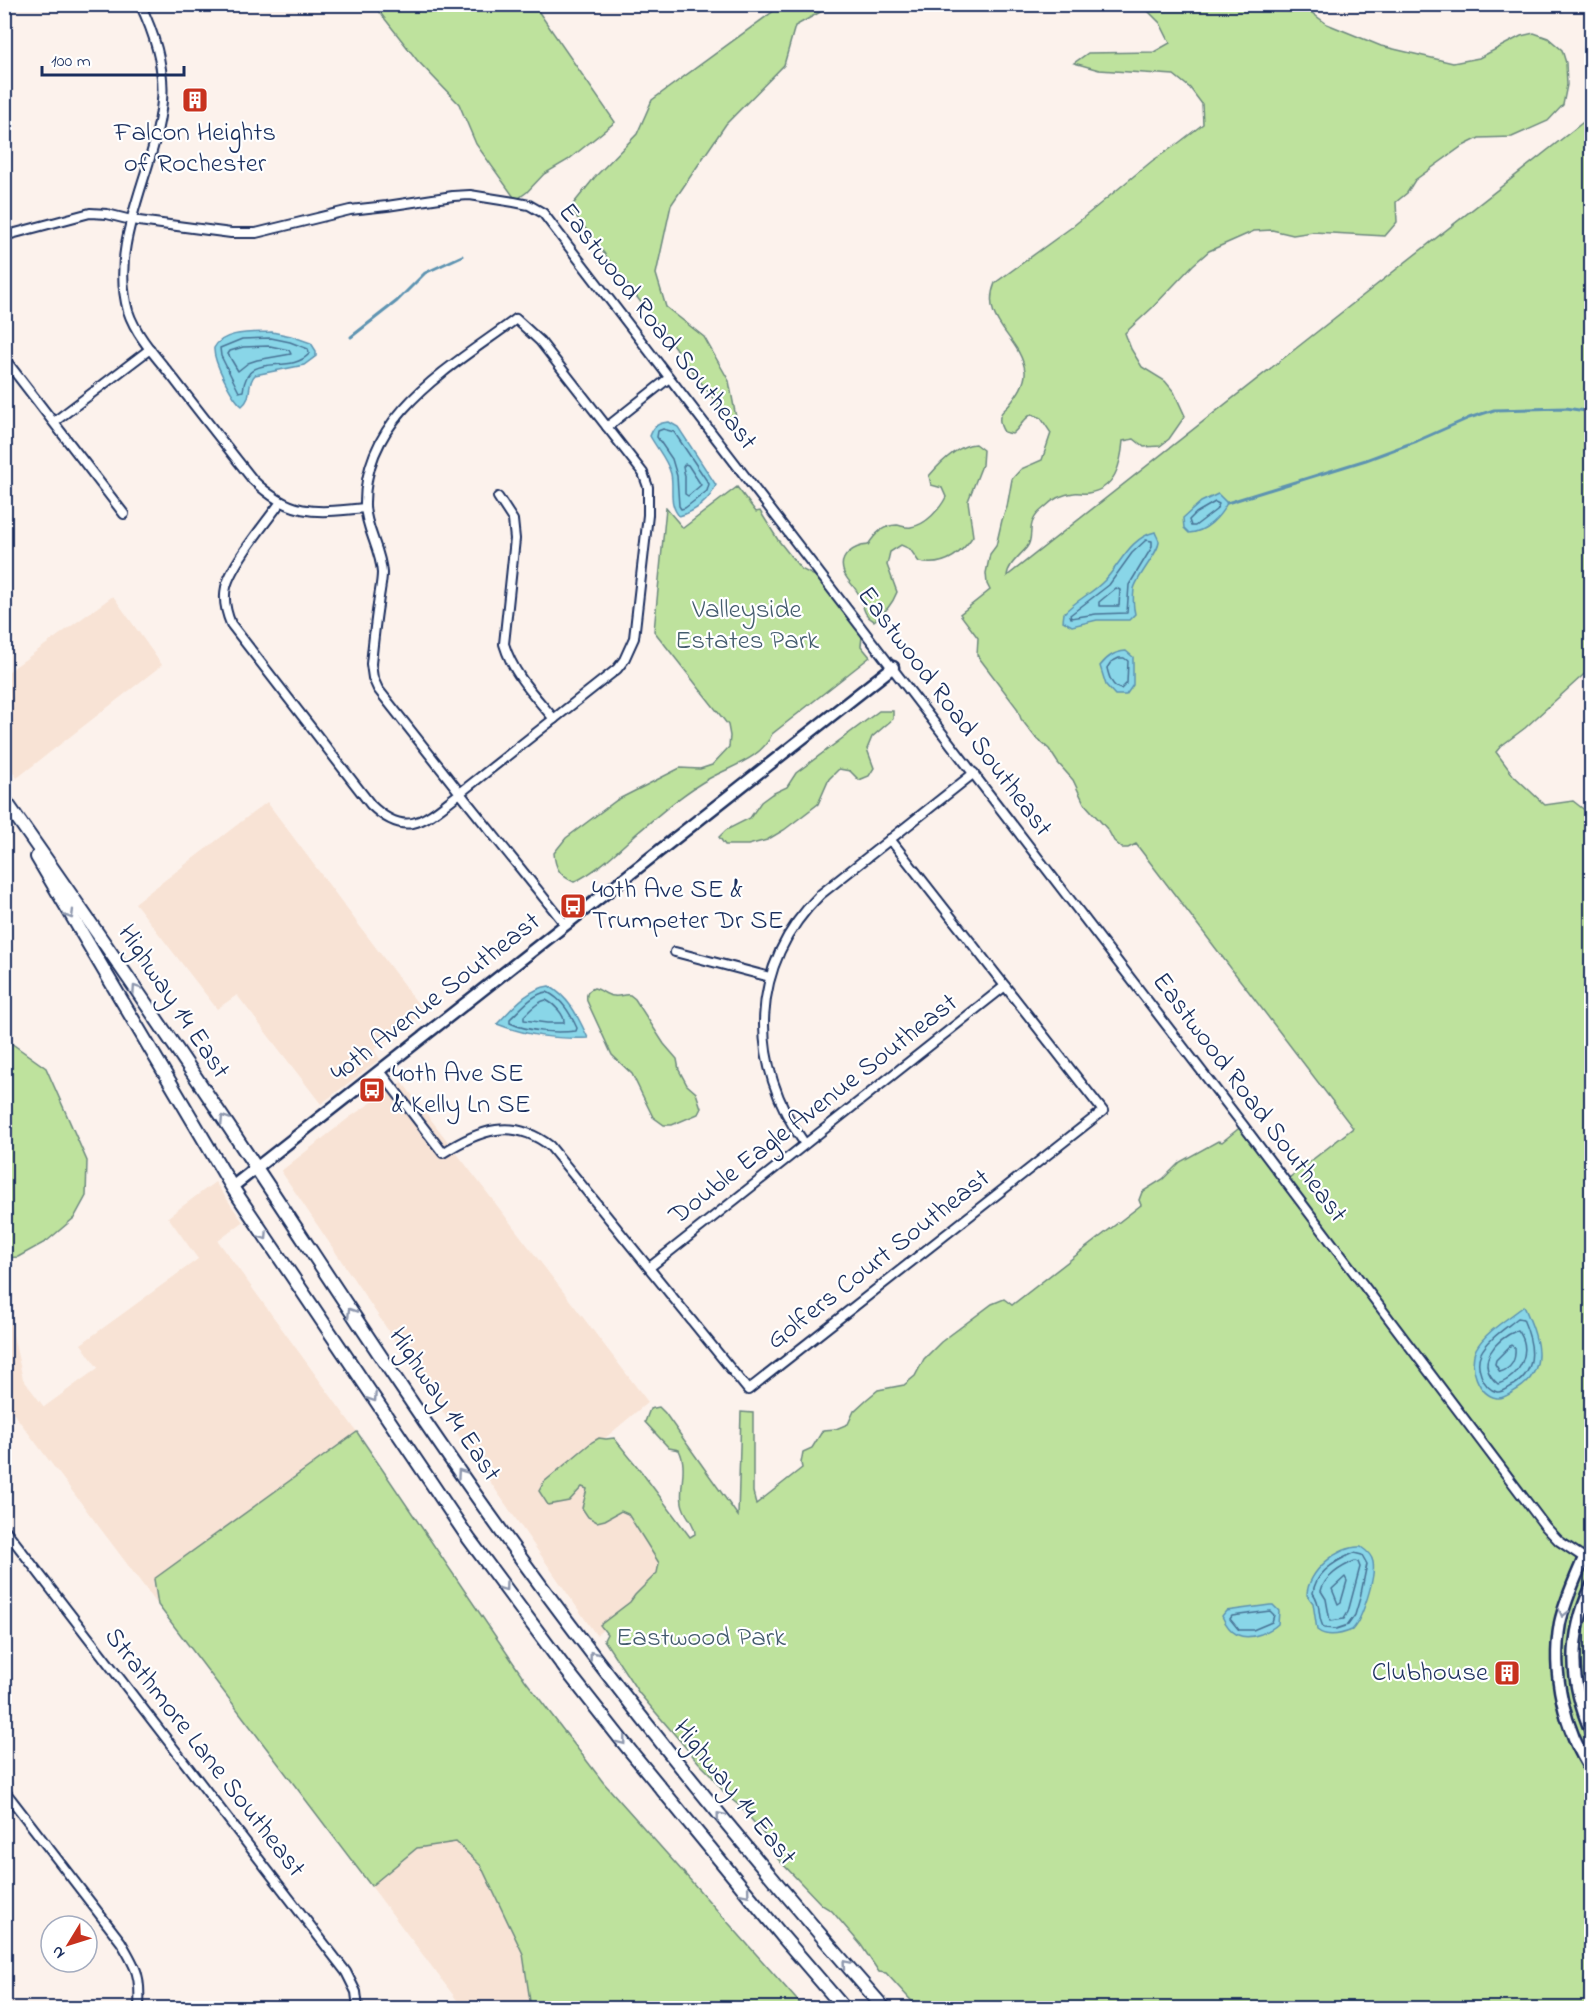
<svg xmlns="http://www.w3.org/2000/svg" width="1596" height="2013" viewBox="0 0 1596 2013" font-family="'Indie Flower',sans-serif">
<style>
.built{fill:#f8e3d5}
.green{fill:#bee29d;stroke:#6c887e;stroke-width:1.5}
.water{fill:#89d6e8;stroke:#5d93b1;stroke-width:1.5}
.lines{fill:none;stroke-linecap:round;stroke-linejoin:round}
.shore{stroke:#477295;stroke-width:1.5}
.stream{stroke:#5d93b1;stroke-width:3}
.street-casing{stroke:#1b2f5e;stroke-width:12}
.secondary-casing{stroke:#1b2f5e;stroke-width:15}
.primary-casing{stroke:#1b2f5e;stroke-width:16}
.street{stroke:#fff;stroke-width:8}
.secondary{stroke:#fff;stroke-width:10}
.primary{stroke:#fff;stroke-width:12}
.oneway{stroke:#8d97ae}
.labels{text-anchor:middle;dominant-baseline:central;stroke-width:4.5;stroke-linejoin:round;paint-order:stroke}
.poi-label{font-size:27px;fill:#1b2f5e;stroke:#fff;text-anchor:start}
.street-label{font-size:27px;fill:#1b2f5e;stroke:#fff}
.park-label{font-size:27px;fill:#445c6e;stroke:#fff}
</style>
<rect width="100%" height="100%" fill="#fcf2ec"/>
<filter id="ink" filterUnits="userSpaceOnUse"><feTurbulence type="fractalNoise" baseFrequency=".0167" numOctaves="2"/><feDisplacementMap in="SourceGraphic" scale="12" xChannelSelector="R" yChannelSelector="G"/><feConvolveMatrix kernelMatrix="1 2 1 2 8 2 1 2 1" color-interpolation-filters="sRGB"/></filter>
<g filter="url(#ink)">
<g class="built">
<polygon points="113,596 162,665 17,778 5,760 5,674"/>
<polygon points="267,802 424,1012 374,1050 380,1059 321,1104 237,995 217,1009 135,903"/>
<polygon points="402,1082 648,1402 598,1444 688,1569 596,1635 482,1470 281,1171 350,1117"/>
<polygon points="215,1182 243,1222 218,1241 357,1432 153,1581 158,1605 5,1402 4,1295 23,1379 44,1407 98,1368 81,1344 198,1259 168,1217"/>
<polygon points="456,1841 481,1866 523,1954 531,2008 463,2008 371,1886 417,1848"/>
</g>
<g class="green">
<polygon points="374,5 534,5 615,122 568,160 544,174 527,192 516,200 476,144 459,104 417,60"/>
<polygon points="782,5 833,5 795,26 784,65 726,124 671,205 656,274 666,307 704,337 729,381 739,433 570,208 595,177 637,134 652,100"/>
<path d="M 1142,5 L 1304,5 L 1308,10 L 1327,24 L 1381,46 L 1453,63 L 1479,58 L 1521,36 L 1534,33 L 1548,38 L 1562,50 L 1566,63 L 1567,85 L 1563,105 L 1548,121 L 1512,137 L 1479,138 L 1461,147 L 1415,180 L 1407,193 L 1396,202 L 1397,222 L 1385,236 L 1313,232 L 1293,235 L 1272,230 L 1254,231 L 1209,251 L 1193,265 L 1152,308 L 1125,333 L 1131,349 L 1142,367 L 1165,381 L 1174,392 L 1185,416 L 1169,439 L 1160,446 L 1144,447 L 1134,439 L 1123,441 C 1121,465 1115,489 1088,493 C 1083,494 1078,492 1074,493 C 1063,494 1053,499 1045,507 C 1041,510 1035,516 1033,521 C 1029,528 1033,540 1027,547 C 1020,556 1008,564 1007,576 L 1591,116 L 1591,668 L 1525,728 L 1501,746 L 1496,752 L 1513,775 L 1545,805 L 1573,801 L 1591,815 L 1591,852 L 1589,858 L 1592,863 L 1591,2008 L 918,2008 L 886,1973 L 879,1972 L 861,1945 L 832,1911 L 822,1905 L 778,1859 L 772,1844 L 741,1807 L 726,1795 L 710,1774 L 699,1763 L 639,1693 L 604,1640 L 607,1634 L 600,1625 L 630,1602 L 635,1595 L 657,1573 L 659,1563 L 628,1514 L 621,1511 L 605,1520 L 597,1522 L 588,1517 L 582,1508 L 587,1489 L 582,1487 L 569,1501 L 548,1505 L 539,1491 L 544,1482 L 592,1442 L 599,1438 L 606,1439 L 614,1438 L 640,1470 L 690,1537 L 695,1534 C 695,1522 684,1516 682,1503 C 679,1485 688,1468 679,1450 L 669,1448 L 645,1422 L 650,1409 L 659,1407 L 665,1413 L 738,1516 L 741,1412 L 753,1413 L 753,1492 L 756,1504 L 802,1468 L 801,1463 L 803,1452 L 812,1448 L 823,1430 L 836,1429 L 848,1424 L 854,1411 L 867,1399 L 878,1390 L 904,1385 L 915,1376 L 924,1359 L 941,1342 L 992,1304 L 1004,1299 L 1012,1305 L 1141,1205 L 1139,1200 L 1142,1192 L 1163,1179 L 1180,1162 L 1218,1141 L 1222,1142 L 1243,1125 L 1285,1181 L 1353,1128 L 1136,844 L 1128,848 L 1122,848 L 1114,841 L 1108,830 L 1084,803 L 1073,780 L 1058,763 L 1049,749 L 1035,737 L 1021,719 L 1017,708 L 977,655 L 978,638 L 960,614 L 990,590 L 987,584 L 986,573 L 990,554 L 996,546 L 1002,520 L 1007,507 L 1012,479 L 1021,469 L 1042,460 L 1051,433 L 1041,418 L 1032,414 C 1023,419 1020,428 1012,434 L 1004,432 C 1001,427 998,420 1001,414 C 1002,411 1008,407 1010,404 C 1017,395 1026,383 1025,371 C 1021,337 979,321 995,283 L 1072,227 L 1152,161 L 1176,145 L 1203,124 L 1202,104 L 1190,88 L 1174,75 L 1099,70 L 1074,63 L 1088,53 L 1154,52 L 1170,43 L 1160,23 Z"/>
<path d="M 975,444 L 983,450 L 982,465 L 968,501 L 973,536 C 960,556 942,567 919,562 L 910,549 L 901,545 L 890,552 L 887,565 L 897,592 C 892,605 885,613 874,621 C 862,615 864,604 858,593 C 854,586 847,580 844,573 C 837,556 854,546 868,545 C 875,534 883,525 897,525 C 902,526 907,528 911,527 C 926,525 940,509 946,497 L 942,488 L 931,485 L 929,476 C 940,463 958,445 975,444 Z"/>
<path d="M 737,487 L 756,512 L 760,511 L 778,540 L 801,569 L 819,578 L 854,621 L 862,636 L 861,646 L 870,657 L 772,734 C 762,758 732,766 710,778 C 683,793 660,814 636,834 C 616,852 599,870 574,882 C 560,876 555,868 554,853 L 566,838 L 617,800 L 680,768 L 700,769 L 712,765 L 729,747 L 730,736 L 728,725 L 654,631 L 666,508 L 683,528 Z"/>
<polygon points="879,711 893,711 893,719 872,737 867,749 874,768 869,776 859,780 850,771 839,769 829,779 818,804 784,830 767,840 748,845 725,845 719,837 726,830 750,818 761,802 772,794 787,787 796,773"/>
<path d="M 594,988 C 601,989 606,996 614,996 C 619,997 624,994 630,995 L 635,999 L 664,1044 L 677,1059 L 679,1070 L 687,1085 L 696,1093 L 701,1108 L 698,1114 L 672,1125 L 664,1125 L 653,1117 L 632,1074 L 612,1055 L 587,1001 C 586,994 587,991 594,988 Z"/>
<polygon points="4,1038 46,1068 87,1161 86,1196 74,1218 47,1241 18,1257 5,1258"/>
<polygon points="357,1432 525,1680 603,1782 804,2008 531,2008 523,1954 481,1866 456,1842 417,1848 371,1886 158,1605 154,1579"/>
</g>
<g class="water">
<path d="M 272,332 L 291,336 L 311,343 L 316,351 L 316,356 L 304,365 L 255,375 C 246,384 253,398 242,406 C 232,398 213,361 214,348 C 223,330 254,333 272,332 Z"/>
<path d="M 669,422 L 678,427 L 716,485 C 710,500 695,512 679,516 C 668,503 674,489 671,474 C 667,459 657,449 650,436 C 654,426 657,423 669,422 Z"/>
<path d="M 1218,494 L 1227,503 C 1220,517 1206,532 1189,533 L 1184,528 L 1183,518 L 1201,502 Z"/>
<path d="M 1155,532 C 1156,535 1158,538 1159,541 C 1160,551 1137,576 1134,589 C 1133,597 1133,606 1135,614 L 1129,620 L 1097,620 L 1072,626 L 1063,621 L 1064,613 C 1076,600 1093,593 1105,580 C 1121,563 1130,538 1155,532 Z"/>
<path d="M 1126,651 L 1133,657 L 1133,685 L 1126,695 L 1115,695 L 1106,685 L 1100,666 C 1107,657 1114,652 1126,651 Z"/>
<path d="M 549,986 C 570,998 578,1017 588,1038 C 555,1039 528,1036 497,1024 C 512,1009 527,989 549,986 Z"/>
<path d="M 1524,1306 C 1536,1334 1551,1368 1518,1389 C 1512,1392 1505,1399 1497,1398 C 1478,1395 1468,1365 1476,1349 C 1485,1332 1509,1318 1524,1306 Z"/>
<path d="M 1361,1547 C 1367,1551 1372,1555 1373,1562 C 1376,1577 1362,1620 1352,1630 C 1340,1635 1327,1638 1317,1630 L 1313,1603 L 1307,1595 C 1307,1572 1339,1545 1361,1547 Z"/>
<path d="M 1270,1605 L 1273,1605 L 1279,1611 L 1278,1624 C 1273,1629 1268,1631 1261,1634 C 1242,1641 1230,1635 1222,1616 L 1226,1611 Z"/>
</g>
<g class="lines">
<g class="shore">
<path d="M 271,338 L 290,342 L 308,349 L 309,354 C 289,376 247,349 243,391 L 239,392 L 221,356 L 220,348 L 242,339 Z"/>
<polygon points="270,346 289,350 291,354 257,360 248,363 238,371 228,354 230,351 243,347"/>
<polygon points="663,429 674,432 709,484 707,491 685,508 681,509 679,506 677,476 672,459 657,437 658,431"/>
<polygon points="685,464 688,465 701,485 688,496 685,494 685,476 683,467"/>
<polygon points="1215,502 1219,504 1216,510 1195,526 1191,526 1189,520 1196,513"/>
<polygon points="1146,540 1152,541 1152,547 1129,585 1127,613 1096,614 1071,618 1070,615 1109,585 1132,553"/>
<polygon points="1116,588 1120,590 1119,606 1099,606 1099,602"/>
<path d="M 1119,658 L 1124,658 L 1128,661 L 1127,683 L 1121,689 C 1112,687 1109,677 1107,668 L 1111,662 Z"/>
<path d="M 547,992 C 562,999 570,1013 577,1028 L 576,1031 C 556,1033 529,1032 510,1023 L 510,1019 C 521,1009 532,994 547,992 Z"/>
<path d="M 546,1000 C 554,1004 565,1015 564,1023 L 547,1023 L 524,1020 L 524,1016 C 530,1010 538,1001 546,1000 Z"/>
<path d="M 1518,1318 L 1523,1319 C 1533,1342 1539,1369 1514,1385 C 1509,1387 1503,1393 1497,1392 C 1482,1388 1475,1365 1481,1353 C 1488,1339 1506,1328 1518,1318 Z"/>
<path d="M 1518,1330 C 1533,1350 1521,1376 1498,1384 C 1473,1363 1496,1339 1518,1330 Z"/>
<path d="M 1511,1345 L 1515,1348 C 1516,1360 1511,1369 1500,1372 L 1495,1364 L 1496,1360 Z"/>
<path d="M 1354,1553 L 1362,1555 L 1367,1564 L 1360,1598 L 1355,1615 L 1348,1625 L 1336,1629 L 1324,1628 C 1316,1616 1323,1607 1313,1593 C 1315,1573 1337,1560 1354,1553 Z"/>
<path d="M 1355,1561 L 1358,1562 L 1360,1567 L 1348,1612 L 1344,1619 L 1330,1621 L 1326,1599 L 1321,1591 C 1324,1577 1342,1566 1355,1561 Z"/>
<polygon points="1345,1577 1347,1581 1341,1602 1338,1604 1332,1589"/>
<polygon points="1270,1611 1274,1615 1272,1622 1253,1630 1239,1630 1230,1619 1232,1616"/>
</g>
<g class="stream">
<polyline points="351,337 397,301 425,273 462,256"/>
<polyline points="1227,503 1366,460 1417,441 1469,418 1494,410 1566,408 1592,412"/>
</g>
<defs>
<g id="street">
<path d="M 140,4 C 155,35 165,67 162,101 C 156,171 108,240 128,311 C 136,336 158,359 174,379 C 200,413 227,447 253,480 C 291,517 315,513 365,508"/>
<polyline points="4,91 5,91"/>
<polyline points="4,236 90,213 107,214 131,220 231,233 256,233 350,210 387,206 453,196 470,195 514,202 529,205 543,213 1243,1125 1545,1526 1559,1541 1592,1563"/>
<polyline points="4,358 124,514"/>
<polyline points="54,422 150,349"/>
<polyline points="607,427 669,378"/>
<path d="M 498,497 L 513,520 L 515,539 L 504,644 C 513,674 534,695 554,719"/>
<path d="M 280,503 C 266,522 231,565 226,587 C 223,600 226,612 231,624 L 371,805 C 408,841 427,818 460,793 L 617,669 L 624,660 L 634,638 L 648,515 L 648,487 L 643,473 L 540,341 L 516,319 C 452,367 363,414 365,506 C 366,529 381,550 382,573 C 382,583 379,594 378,605 C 375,624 373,644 371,664 L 373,678 L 378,689 L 460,793 L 467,802 L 565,924"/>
<polyline points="675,952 770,977"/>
<path d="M 380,1071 L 443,1153 C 479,1130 513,1117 550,1146 L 748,1390 L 1103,1111 L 890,839"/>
<path d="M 805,1144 C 747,1064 749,964 821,894 L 974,773"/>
<polyline points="650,1267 1005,986"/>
<polyline points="4,1528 346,1972 356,1992 358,2008"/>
<path d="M 4,1790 L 121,1942 C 137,1969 141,1976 139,2008"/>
</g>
<g id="secondary">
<polyline points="232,1187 893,667"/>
<path d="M 1584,1558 C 1575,1579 1565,1600 1560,1623 C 1551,1674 1564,1729 1592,1772"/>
<path d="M 1592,1585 C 1568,1637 1569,1682 1592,1734"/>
</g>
<g id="primary">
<path d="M 4,799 C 89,920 173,1042 255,1166 C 334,1285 411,1405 494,1521 C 615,1691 747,1852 884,2008"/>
<polyline points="37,857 232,1187 469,1539 564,1667 623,1742 783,1937 844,2008"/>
</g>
</defs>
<use href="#street" class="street-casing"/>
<use href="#secondary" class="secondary-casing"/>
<use href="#primary" class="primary-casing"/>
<use href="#street" class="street"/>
<use href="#secondary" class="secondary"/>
<use href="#primary" class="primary"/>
</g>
<defs><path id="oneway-chevron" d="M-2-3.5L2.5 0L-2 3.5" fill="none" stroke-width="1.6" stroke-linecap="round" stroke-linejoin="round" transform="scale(1.5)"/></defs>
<g class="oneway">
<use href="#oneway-chevron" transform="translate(70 915) rotate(59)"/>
<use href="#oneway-chevron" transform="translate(136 989) rotate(-124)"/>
<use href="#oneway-chevron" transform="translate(224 1119) rotate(-124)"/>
<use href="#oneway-chevron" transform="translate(264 1236) rotate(56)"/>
<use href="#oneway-chevron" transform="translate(351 1312) rotate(-123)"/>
<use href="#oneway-chevron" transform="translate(373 1398) rotate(56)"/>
<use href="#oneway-chevron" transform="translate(461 1473) rotate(-125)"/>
<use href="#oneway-chevron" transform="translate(504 1587) rotate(54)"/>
<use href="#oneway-chevron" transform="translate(1563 1613) rotate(104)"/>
<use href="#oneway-chevron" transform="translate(593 1655) rotate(-128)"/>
<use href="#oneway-chevron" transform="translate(622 1741) rotate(52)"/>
<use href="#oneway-chevron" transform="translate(720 1816) rotate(-129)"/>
<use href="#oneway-chevron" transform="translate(746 1893) rotate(50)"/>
<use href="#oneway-chevron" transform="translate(846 1964) rotate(-131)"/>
</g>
</g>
<defs>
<symbol id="building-square" viewBox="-11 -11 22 22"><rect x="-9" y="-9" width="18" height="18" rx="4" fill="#c8321e" stroke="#fff"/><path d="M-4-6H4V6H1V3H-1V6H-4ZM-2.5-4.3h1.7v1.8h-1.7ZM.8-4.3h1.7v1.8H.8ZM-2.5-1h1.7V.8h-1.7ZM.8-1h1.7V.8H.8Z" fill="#fff"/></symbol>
<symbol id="bus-square" viewBox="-11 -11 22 22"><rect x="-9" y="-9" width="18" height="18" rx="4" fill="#c8321e" stroke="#fff"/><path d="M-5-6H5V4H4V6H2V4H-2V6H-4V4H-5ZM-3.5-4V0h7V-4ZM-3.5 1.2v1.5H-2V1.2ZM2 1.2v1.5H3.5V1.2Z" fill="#fff"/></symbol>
</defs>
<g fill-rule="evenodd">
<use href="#building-square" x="180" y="85" width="30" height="30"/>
<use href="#bus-square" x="558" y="891" width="30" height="30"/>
<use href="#bus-square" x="357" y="1075" width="30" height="30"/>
<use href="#building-square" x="1492" y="1658" width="30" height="30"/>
</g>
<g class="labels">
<g class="poi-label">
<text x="195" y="133" text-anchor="middle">Falcon Heights<tspan x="195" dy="31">of Rochester</tspan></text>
<text x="592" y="890">40th Ave SE &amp;<tspan x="592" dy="31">Trumpeter Dr SE</tspan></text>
<text x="392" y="1074">40th Ave SE<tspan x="392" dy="31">&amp; Kelly Ln SE</tspan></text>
<text x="1488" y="1673" text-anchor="end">Clubhouse</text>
</g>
<g class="street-label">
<text transform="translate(657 327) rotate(52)">Eastwood Road Southeast</text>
<text transform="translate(954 712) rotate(53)">Eastwood Road Southeast</text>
<text transform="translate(436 998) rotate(-38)">40th Avenue Southeast</text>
<text transform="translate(173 1002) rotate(56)">Highway 14 East</text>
<text transform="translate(1249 1098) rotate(53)">Eastwood Road Southeast</text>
<text transform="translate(814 1110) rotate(-38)">Double Eagle Avenue Southeast</text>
<text transform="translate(879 1260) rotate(-38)">Golfers Court Southeast</text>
<text transform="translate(444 1405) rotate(56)">Highway 14 East</text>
<text transform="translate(204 1753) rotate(52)">Strathmore Lane Southeast</text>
<text transform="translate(734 1793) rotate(51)">Highway 14 East</text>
</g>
<g class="park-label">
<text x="747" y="610">Valleyside<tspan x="747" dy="31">Estates Park</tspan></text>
<text x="701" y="1638">Eastwood Park</text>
</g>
</g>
<rect width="1596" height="2013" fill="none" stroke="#fff" stroke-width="24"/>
<rect x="12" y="12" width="1572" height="1989" fill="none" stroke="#1b2f5e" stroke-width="2" filter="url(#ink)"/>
<g transform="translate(69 1944) rotate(232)"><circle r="28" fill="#ffffff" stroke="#a4acbf" stroke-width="1.5"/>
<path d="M0-4.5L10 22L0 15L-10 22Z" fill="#c8321e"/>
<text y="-9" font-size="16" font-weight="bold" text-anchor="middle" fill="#1b2f5e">N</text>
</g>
<path d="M42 66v9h142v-9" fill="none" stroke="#1b2f5e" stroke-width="3"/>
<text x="51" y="66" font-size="18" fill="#1b2f5e" stroke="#ffffff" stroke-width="4.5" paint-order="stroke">100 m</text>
</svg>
